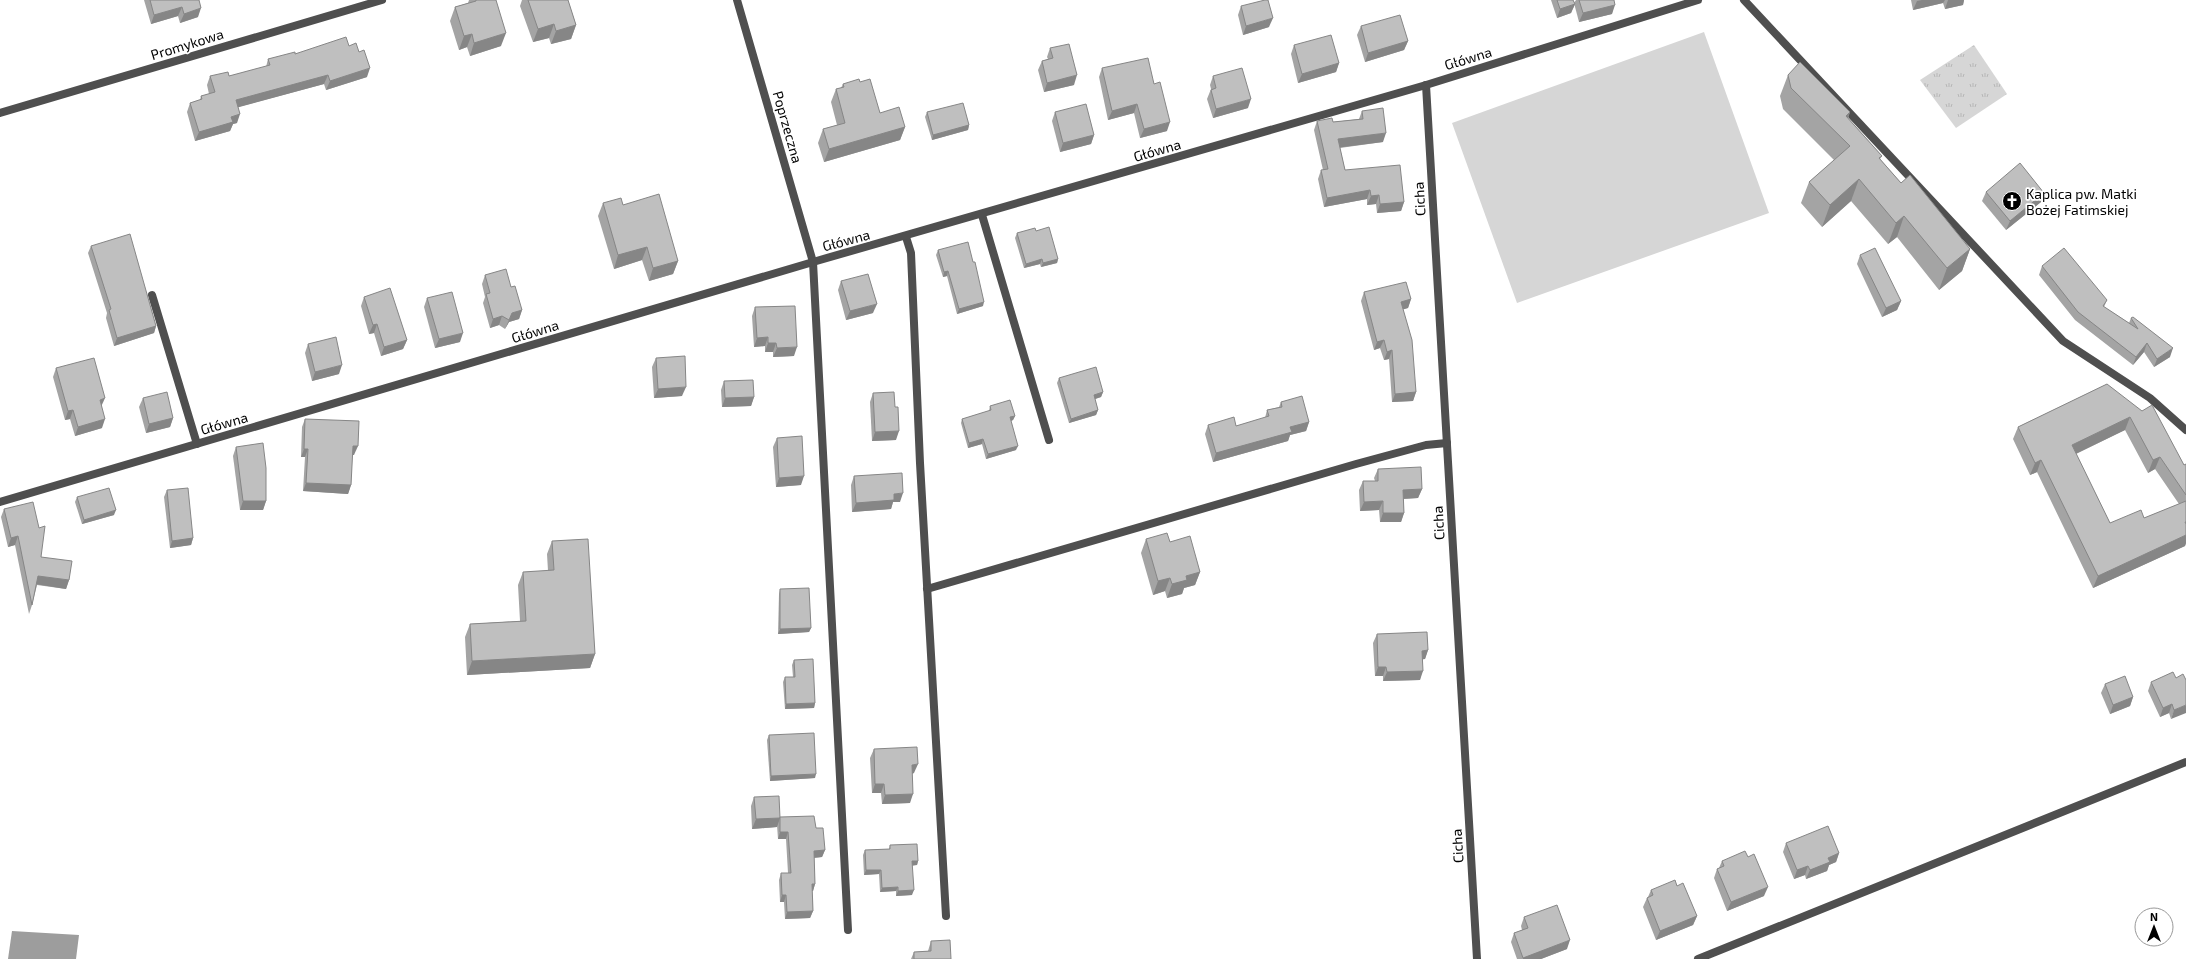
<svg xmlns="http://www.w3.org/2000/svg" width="2186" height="959" viewBox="0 0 2186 959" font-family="'Exo 2',sans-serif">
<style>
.grass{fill:#d6d6d6}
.park{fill:url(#park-tufts)}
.water{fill:#9d9d9d}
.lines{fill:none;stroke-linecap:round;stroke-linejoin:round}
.service{stroke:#4f4f4f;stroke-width:8}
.minor{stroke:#4f4f4f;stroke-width:8}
.wall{fill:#a4a4a4;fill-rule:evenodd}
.shaded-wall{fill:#868686}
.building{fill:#bfbfbf;stroke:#868686}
.labels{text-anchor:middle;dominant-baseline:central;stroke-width:3.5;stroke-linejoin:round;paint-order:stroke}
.street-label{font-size:14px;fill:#000;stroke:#fff}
.poi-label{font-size:14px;fill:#000;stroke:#fff;text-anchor:start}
</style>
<defs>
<pattern id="park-tufts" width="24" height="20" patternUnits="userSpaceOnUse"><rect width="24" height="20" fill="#d6d6d6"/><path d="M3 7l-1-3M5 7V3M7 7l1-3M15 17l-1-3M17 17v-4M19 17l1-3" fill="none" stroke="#b6b6b6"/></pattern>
</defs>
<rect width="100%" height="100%" fill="#fff"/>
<polygon class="grass" points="1704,32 1769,213 1517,303 1452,123"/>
<polygon class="park" points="1974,45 2007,94 1956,128 1920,80"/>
<polygon class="water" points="12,931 79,935 76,959 8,959"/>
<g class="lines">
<polyline class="service" points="152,295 197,444"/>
<g class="minor">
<polyline points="737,0 813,262 848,930"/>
<polyline points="1744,0 2063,341 2150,398 2186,430"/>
<polyline points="1426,85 1477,959"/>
<polyline points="0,113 382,0"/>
<polyline points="982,215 1049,440"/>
<polyline points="906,237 911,253 920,463 946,916"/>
<polyline points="0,502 813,262 1426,85 1698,0"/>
<polyline points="927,589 1356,464 1426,445 1447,443"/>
<polyline points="1698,959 2186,762"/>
</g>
</g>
<g class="wall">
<polygon points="144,0 199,0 198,17 180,23 178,16 151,24"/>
<polygon points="469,0 496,0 501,46 470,56 467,47 459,50 450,21 455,7 468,3"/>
<polygon points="522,0 568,0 576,25 571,39 551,44 549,38 533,42 520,6"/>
<polygon points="1551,0 1573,0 1575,4 1571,13 1557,18"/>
<polygon points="1576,0 1614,0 1612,14 1579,22 1574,3"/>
<polygon points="1911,0 1964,0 1963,5 1945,9 1943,3 1913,10"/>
<polygon points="1241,6 1269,27 1243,35 1238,15"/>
<polygon points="1361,26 1408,41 1404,50 1365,62 1357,35"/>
<polygon points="1294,45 1339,63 1336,72 1298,83 1291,54"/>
<polygon points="349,46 367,77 326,90 324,84 238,107 237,123 233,124 230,131 195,141 187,112 190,103 200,100 201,96 209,94 207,85 210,76 229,76 266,67 268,59 295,54"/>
<polygon points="1050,48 1074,85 1044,92 1038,70 1042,61 1048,59 1047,57"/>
<polygon points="1102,68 1154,84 1167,131 1140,138 1134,113 1108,120 1099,77"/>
<polygon points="1788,75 1850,112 1848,118 1882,156 1880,159 1901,183 1970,249 1962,271 1939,290 1897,237 1888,244 1851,201 1822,227 1801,203 1809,182 1834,160 1783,109 1780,96"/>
<polygon points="1213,76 1248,108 1213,118 1207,99 1211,89 1210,85"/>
<polygon points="860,82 880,113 905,127 900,140 824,162 818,143 823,129 837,125 831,102 836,89 841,88 843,84"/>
<polygon points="1362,111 1383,142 1340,148 1345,170 1404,202 1401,211 1377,213 1376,204 1367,205 1367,199 1324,207 1318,179 1321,170 1323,170 1314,130 1317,121 1333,122 1359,119"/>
<polygon points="927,112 969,125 968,130 932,140 925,117"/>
<polygon points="1055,112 1094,135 1091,144 1060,152 1052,121"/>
<polygon points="1986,192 2041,202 2006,230 1982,201"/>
<polygon points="603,203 623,205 678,261 673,274 649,281 642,260 614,269 598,216"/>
<polygon points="1036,231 1058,259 1057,263 1041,267 1040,264 1024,268 1015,238 1017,233"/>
<polygon points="91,246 156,326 154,333 114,346 106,318 107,313 88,253"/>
<polygon points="938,250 973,262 983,306 957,314 947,276 943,277 936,255"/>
<polygon points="1860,255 1901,301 1897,310 1882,317 1857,264"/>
<polygon points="2042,266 2107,300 2104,307 2129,323 2131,318 2170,357 2154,367 2144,352 2133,365 2075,320 2039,275"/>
<polygon points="485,275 511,287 522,310 519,319 509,322 505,329 499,325 490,328 483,303 485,297 482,284"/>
<polygon points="841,281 873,313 846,320 838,290"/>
<polygon points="1364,292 1411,299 1408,308 1403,309 1416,392 1413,401 1392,402 1389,359 1384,360 1380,348 1374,350 1361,301"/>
<polygon points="364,297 407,340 403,349 381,356 374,333 369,334 361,306"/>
<polygon points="427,298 460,342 435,348 424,307"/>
<polygon points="755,307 794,356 773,357 773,352 765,352 765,346 754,347 752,316"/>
<polygon points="308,344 339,374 312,381 305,353"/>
<polygon points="656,358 682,396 654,398 652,367"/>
<polygon points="56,368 102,407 102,428 75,436 70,419 65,420 53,377"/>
<polygon points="1059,378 1103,392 1101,397 1095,399 1098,410 1096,415 1069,423 1057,383"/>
<polygon points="724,381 754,397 751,406 722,407 721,390"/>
<path d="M 2107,384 L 2184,465 L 2186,464 L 2186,543 L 2185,546 L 2093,588 L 2037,472 L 2030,475 L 2013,439 L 2018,427 ZM 2125,430 L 2148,473 L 2155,469 L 2179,504 L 2144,518 L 2110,523 L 2076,454 Z"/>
<polygon points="873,393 895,407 896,440 872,441 870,402"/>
<polygon points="143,398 173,418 170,427 146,433 139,407"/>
<polygon points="1281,402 1309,422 1306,431 1290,435 1288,441 1213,462 1205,434 1208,425 1236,426 1265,418 1267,410 1279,407"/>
<polygon points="990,406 1015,416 1013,420 1011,421 1016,450 986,459 982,444 968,448 961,423 962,419 989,411"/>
<polygon points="305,419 354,455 352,455 351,485 348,494 303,491 305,457 301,457 302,427"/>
<polygon points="777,438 801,485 776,487 773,447"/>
<polygon points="236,447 266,501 263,510 240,510 233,456"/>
<polygon points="1378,469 1422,489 1418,498 1404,499 1404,513 1401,522 1380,522 1379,510 1360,511 1359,490 1363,481 1375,481 1374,478"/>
<polygon points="854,476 900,502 893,502 891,509 852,512 851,485"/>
<polygon points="167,490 193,538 191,545 170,548 164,497"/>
<polygon points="77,497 114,515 82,524 75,502"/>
<polygon points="4,509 41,557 69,580 66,589 37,585 32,605 29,614 15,545 8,547 1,517"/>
<polygon points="1146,539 1170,542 1200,572 1195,585 1184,588 1182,594 1167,598 1165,591 1153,595 1141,553"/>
<polygon points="552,541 595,654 590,668 467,675 465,637 470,624 520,621 518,585 523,572 548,571 547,554"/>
<polygon points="780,589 811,628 809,632 778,634 779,594"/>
<polygon points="1377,634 1428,650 1425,659 1423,659 1420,680 1383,681 1383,676 1375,676 1373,643"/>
<polygon points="794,660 815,703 814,708 785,709 783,682 785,677 793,677 792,665"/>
<polygon points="2176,678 2186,680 2171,719 2169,713 2160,717 2148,691 2151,682"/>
<polygon points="2105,684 2133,697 2130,706 2110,714 2101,693"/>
<polygon points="769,735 815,778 770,781 767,740"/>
<polygon points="874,749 914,773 912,774 910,803 882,804 881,793 872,793 870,758"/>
<polygon points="754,797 780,817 816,828 825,850 822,857 814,858 815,884 813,891 812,891 813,911 810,918 785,919 784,902 780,902 779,880 781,873 788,873 786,839 778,839 777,825 777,827 752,829 751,806"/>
<polygon points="1786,843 1839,853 1836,862 1829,865 1827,871 1806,879 1805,875 1794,879 1783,852"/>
<polygon points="890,845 918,861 917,865 912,865 912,895 896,896 896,891 880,892 879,874 864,875 863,855 865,850 889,849"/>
<polygon points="1748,857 1764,896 1727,911 1714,878 1717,869 1719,868 1722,861"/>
<polygon points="1677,886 1697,916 1693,925 1656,940 1643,907 1647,898 1648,897 1651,890"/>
<polygon points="1524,917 1567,949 1541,959 1517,959 1511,942 1514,933 1522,930 1521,926"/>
<polygon points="931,941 951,959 911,959 914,952 928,951"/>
</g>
<g class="shaded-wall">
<polygon points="1922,0 1945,0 1943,3 1913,10 1917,1"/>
<polygon points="1948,0 1964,0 1963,5 1945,9"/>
<polygon points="1575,4 1571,13 1557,18 1560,9"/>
<polygon points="1615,5 1612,14 1579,22 1583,13"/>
<polygon points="182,7 178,16 151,24 154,15"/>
<polygon points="201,8 198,17 180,23 184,14"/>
<polygon points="1273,18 1269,27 1243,35 1246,26"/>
<polygon points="554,24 549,38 533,42 538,29"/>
<polygon points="576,25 571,39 551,44 556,31"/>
<polygon points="506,33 501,46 470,56 474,43"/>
<polygon points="472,34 467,47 459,50 464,36"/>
<polygon points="1408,41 1404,50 1365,62 1368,53"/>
<polygon points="1339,63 1336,72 1298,83 1302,74"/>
<polygon points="370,68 367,77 326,90 330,81"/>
<polygon points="328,75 324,84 232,109 236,100"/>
<polygon points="1077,75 1074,85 1044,92 1047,83"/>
<polygon points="1251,99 1248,108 1213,118 1216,109"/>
<polygon points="1137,104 1134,113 1108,120 1112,111"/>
<polygon points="1850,112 1842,133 1846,116"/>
<polygon points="240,114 237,123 233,124 230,131 195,141 199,132 231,117"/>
<polygon points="1170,122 1167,131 1140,138 1144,129"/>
<polygon points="969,125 968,130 932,140 933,135"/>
<polygon points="905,127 900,140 824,162 829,149"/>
<polygon points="1386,133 1383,142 1335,148 1338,139"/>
<polygon points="1094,135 1091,144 1060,152 1063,143"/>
<polygon points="1859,179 1851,201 1822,227 1830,205"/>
<polygon points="1370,190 1367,199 1324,207 1327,198"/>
<polygon points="2044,193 2041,202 2006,230 2010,221"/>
<polygon points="1379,195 1376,204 1367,205 1371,196"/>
<polygon points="1404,202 1401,211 1377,213 1380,204"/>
<polygon points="1904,216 1897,237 1888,244 1896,223"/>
<polygon points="647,247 642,260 614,269 618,255"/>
<polygon points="1970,249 1962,271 1939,290 1947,268"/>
<polygon points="1042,259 1040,264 1024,268 1026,264"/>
<polygon points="1058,259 1057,263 1041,267 1043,263"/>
<polygon points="678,261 673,274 649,281 653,268"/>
<polygon points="948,271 947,276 943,277 944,272"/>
<polygon points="1411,299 1408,308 1398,311 1401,302"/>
<polygon points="1901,301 1897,310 1882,317 1886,308"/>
<polygon points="984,302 983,306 957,314 959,309"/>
<polygon points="877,304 873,313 846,320 850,311"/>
<polygon points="522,310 519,319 509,322 505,329 512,313"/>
<polygon points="502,316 499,325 490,328 493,319"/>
<polygon points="377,324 374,333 369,334 373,325"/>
<polygon points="156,326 154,333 114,346 117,338"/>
<polygon points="463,333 460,342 435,348 439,339"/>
<polygon points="768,337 765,346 754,347 757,338"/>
<polygon points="407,340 403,349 381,356 384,347"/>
<polygon points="1384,340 1380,348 1374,350 1377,342"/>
<polygon points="768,343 776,343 773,352 765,352"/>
<polygon points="2147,343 2144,352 2133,365 2136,357"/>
<polygon points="797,347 794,356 773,357 777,348"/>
<polygon points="2173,348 2170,357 2154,367 2157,359"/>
<polygon points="1392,350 1389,359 1384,360 1387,352"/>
<polygon points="342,365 339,374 312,381 315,372"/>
<polygon points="686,387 682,396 654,398 658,389"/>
<polygon points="1103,392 1101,397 1092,400 1094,395"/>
<polygon points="1416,392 1413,401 1392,402 1395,394"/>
<polygon points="754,397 751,406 722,407 725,398"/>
<polygon points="105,398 101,407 100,400"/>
<polygon points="73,410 70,419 65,420 68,411"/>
<polygon points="1098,410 1096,415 1069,423 1071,419"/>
<polygon points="1015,416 1013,420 1008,422 1010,417"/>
<polygon points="2130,417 2125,430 2067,458 2072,445"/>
<polygon points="173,418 170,427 146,433 149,424"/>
<polygon points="105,419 102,428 75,436 78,427"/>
<polygon points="1309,422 1306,431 1290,435 1288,441 1213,462 1216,453 1290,427"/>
<polygon points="899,431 896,440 872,441 875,432"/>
<polygon points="983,439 982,444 968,448 969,443"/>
<polygon points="353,446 358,446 354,455 350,455"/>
<polygon points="1018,446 1016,450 986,459 988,454"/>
<polygon points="304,449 308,449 305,457 301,457"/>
<polygon points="2160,457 2155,469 2148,473 2153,460"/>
<polygon points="2041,460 2037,472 2030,475 2035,463"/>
<polygon points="804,476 801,485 776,487 779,478"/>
<polygon points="306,483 351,485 348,494 303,491"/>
<polygon points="1422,489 1418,498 1400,499 1403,490"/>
<polygon points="903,493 900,502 893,502 891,509 852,512 856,503 894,494"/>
<polygon points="243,501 266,501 263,510 240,510"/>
<polygon points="1383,501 1379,510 1360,511 1364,502"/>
<polygon points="116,510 114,515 82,524 84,520"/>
<polygon points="1383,513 1404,513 1401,522 1380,522"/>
<polygon points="2186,535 2186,543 2185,546 2093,588 2098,576"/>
<polygon points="18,536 15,545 8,547 11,538"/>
<polygon points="193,538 191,545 170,548 172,541"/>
<polygon points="1200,572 1195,585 1184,588 1182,594 1167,598 1172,584 1186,576"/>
<polygon points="38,576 69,580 66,589 35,584"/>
<polygon points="1170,578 1165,591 1153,595 1158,581"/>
<polygon points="811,628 809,632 778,634 780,629"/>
<polygon points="1428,650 1425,659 1419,660 1422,651"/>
<polygon points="595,654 590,668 467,675 472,661"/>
<polygon points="1378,667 1386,667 1383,676 1375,676"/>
<polygon points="1423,671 1420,680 1383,681 1387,672"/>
<polygon points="2133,697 2130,706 2110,714 2113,705"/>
<polygon points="815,703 814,708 785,709 786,704"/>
<polygon points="2172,704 2169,713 2160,717 2163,708"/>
<polygon points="2186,705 2186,713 2171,719 2174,710"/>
<polygon points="918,764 914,773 908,774 912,765"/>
<polygon points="816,774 815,778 770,781 771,776"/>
<polygon points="875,784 884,784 881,793 872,793"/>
<polygon points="913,794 910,803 882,804 885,795"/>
<polygon points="780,818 777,827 752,829 756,819"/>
<polygon points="780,832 788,832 786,839 778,839"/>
<polygon points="825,850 822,857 811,858 814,851"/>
<polygon points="1839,853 1836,862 1829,865 1827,871 1806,879 1810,870 1828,858"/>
<polygon points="912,861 918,861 917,865 911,866"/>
<polygon points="1808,866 1805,875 1794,879 1797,870"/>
<polygon points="866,870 881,870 879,874 864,875"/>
<polygon points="812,884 815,884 813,891 809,891"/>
<polygon points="898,887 896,891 880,892 882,888"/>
<polygon points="1768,887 1764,896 1727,911 1731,902"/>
<polygon points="914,890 912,895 896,896 898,891"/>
<polygon points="782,895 786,895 784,902 780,902"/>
<polygon points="813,911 810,918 785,919 787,912"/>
<polygon points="1697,916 1693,925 1656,940 1660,931"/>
<polygon points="1570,940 1567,949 1541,959 1523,959 1523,958"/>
</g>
<g class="building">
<polygon points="150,0 199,0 201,8 184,14 182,7 154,15"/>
<polygon points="476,0 496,0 506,33 474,43 472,34 464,36 455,7 476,1"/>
<polygon points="528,0 568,0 576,25 556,31 554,24 538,29"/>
<polygon points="1265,0 1268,0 1273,18 1246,26 1241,6"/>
<polygon points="1557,0 1573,0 1575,4 1560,9"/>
<polygon points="1579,0 1614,0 1615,5 1583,13"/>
<polygon points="1400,15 1408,41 1368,53 1361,26"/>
<polygon points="1331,35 1339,63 1302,74 1294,45"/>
<polygon points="346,37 349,46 356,43 359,52 364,50 370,68 330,81 328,75 236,100 240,114 231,117 233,122 199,132 190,103 202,99 201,96 215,92 210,76 228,72 229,76 270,65 268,59 295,52 295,54"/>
<polygon points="1069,44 1077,75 1047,83 1042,61 1053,58 1050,48"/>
<polygon points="1148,58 1154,84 1160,82 1170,122 1144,129 1137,104 1112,111 1102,68"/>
<polygon points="1800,62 1850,112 1846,116 1882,156 1879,158 1901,183 1910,175 1970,249 1947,268 1904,216 1896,223 1859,179 1830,205 1809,182 1850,146 1791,88 1788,75"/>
<polygon points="1242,68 1251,99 1216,109 1211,90 1216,88 1213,76"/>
<polygon points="859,79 860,82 870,79 880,113 899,107 905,127 829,149 823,129 845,123 836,89 844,87 843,84"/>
<polygon points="963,103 969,125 933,135 927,112"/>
<polygon points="1086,104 1094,135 1063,143 1055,112"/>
<polygon points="1383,108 1386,133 1338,139 1345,170 1400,165 1404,202 1380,204 1379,195 1371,196 1370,190 1327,198 1321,170 1328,169 1317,121 1332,118 1333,122 1363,119 1362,111"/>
<polygon points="2020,163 2044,193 2010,221 1986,192"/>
<polygon points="659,194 678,261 653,268 647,247 618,255 603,203 621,198 623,205"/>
<polygon points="1049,227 1058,259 1043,263 1042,259 1026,264 1017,233 1035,228 1036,231"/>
<polygon points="130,234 156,326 117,338 109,310 111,309 91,246"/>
<polygon points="968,242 973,262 975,262 984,302 959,309 948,271 944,272 938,250"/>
<polygon points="1875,248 1901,301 1886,308 1860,255"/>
<polygon points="2064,248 2107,300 2103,306 2138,329 2131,318 2133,317 2173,348 2157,359 2147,343 2136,357 2078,312 2042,266"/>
<polygon points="506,269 511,287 515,286 522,310 512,313 509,320 502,316 493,319 486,294 490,293 485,275"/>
<polygon points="868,274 877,304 850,311 841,281"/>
<polygon points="1406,282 1411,299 1401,302 1412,340 1416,392 1395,394 1392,350 1387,352 1384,340 1377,342 1364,292"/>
<polygon points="390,288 407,340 384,347 377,324 373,325 364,297"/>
<polygon points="452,292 463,333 439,339 427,298"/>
<polygon points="795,306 797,347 777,348 776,343 768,343 768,337 757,338 755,307"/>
<polygon points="336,337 342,365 315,372 308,344"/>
<polygon points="685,356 686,387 658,389 656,358"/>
<polygon points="94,358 105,398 100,400 105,419 78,427 73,410 68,411 56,368"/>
<polygon points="1096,367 1103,392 1094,395 1098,410 1071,419 1059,378"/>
<polygon points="753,380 754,397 725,398 724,381"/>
<polygon points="2107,384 2142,411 2152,405 2184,465 2186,464 2186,495 2160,457 2153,460 2130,417 2072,445 2110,523 2141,510 2144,518 2186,501 2186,522 2185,522 2186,524 2186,535 2098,576 2041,460 2035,463 2018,427"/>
<polygon points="167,392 173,418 149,424 143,398"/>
<polygon points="894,392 895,407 898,407 899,431 875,432 873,393"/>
<polygon points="1302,396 1309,422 1290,427 1292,432 1216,453 1208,425 1234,417 1236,426 1269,416 1267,410 1282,407 1281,402"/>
<polygon points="1010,400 1015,416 1010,417 1018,446 988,454 983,439 969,443 962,419 991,410 990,406"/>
<polygon points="305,419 359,421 358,446 353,446 351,485 306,483 308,449 304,449"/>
<polygon points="802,436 804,476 779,478 777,438"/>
<polygon points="263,443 266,468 266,501 243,501 236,447"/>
<polygon points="1421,467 1422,489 1403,490 1404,513 1383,513 1383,501 1364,502 1363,481 1378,481 1378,469"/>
<polygon points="902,473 903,493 894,494 894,500 856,503 854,476"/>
<polygon points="109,488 116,510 84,520 77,497"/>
<polygon points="188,488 193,538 172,541 167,490"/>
<polygon points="33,502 39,528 45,526 41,557 72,561 69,580 38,576 32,605 18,536 11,538 4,509"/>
<polygon points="1167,533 1170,542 1190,536 1200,572 1186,576 1187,580 1172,584 1170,578 1158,581 1146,539"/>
<polygon points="588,539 595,654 472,661 470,624 526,621 523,572 554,570 552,541"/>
<polygon points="809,588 811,628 780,629 780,589"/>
<polygon points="1427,632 1428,650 1422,651 1423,671 1387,672 1386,667 1378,667 1377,634"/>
<polygon points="813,659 815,703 786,704 785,677 795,677 794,660"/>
<polygon points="2173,672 2176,678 2183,674 2186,680 2186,705 2174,710 2172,704 2163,708 2151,682"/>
<polygon points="2125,676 2133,697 2113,705 2105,684"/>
<polygon points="814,733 816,774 771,776 769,735"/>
<polygon points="917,747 918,764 912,765 913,794 885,795 884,784 875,784 874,749"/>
<polygon points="779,796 780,818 756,819 754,797"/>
<polygon points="814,816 816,828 823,828 825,850 814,851 815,884 812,884 813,911 787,912 786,895 782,895 781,873 791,873 788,832 780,832 780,817"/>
<polygon points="1828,826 1839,853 1828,858 1830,862 1810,870 1808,866 1797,870 1786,843"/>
<polygon points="917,844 918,861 912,861 914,890 898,891 898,887 882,888 881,870 866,870 865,850 890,849 890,845"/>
<polygon points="1745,851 1748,857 1754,854 1768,887 1731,902 1717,869 1724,866 1722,861"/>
<polygon points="1675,880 1677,886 1683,883 1697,916 1660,931 1647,898 1653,895 1651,890"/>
<polygon points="1557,905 1570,940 1523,958 1514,933 1528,928 1524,917"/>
<polygon points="950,940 951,959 914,959 914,952 931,951 931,941"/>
</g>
<defs>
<symbol id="church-disc" viewBox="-11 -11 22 22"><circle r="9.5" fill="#000" stroke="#fff"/><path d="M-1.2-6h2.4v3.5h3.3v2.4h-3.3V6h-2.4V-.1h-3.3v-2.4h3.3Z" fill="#fff"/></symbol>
</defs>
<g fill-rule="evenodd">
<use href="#church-disc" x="2001" y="190" width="22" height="22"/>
</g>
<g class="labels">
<g class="street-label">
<text transform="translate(187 44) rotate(-17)">Promykowa</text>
<text transform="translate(1468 58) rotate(-17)">Główna</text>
<text transform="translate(788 127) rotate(74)">Poprzeczna</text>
<text transform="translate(1157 150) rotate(-16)">Główna</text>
<text transform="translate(1419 199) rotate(-93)">Cicha</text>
<text transform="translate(846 240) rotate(-15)">Główna</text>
<text transform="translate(535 331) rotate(-17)">Główna</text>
<text transform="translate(224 423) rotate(-16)">Główna</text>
<text transform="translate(1438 523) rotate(-93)">Cicha</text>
<text transform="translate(1457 846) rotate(-93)">Cicha</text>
</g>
<g class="poi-label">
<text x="2026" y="193">Kaplica pw. Matki<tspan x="2026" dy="16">Bożej Fatimskiej</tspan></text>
</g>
</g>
<g transform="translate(2154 927)"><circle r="19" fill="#ffffff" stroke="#999999"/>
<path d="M0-3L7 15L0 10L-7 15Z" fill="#000000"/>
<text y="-6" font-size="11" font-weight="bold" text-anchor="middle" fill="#000000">N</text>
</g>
</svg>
